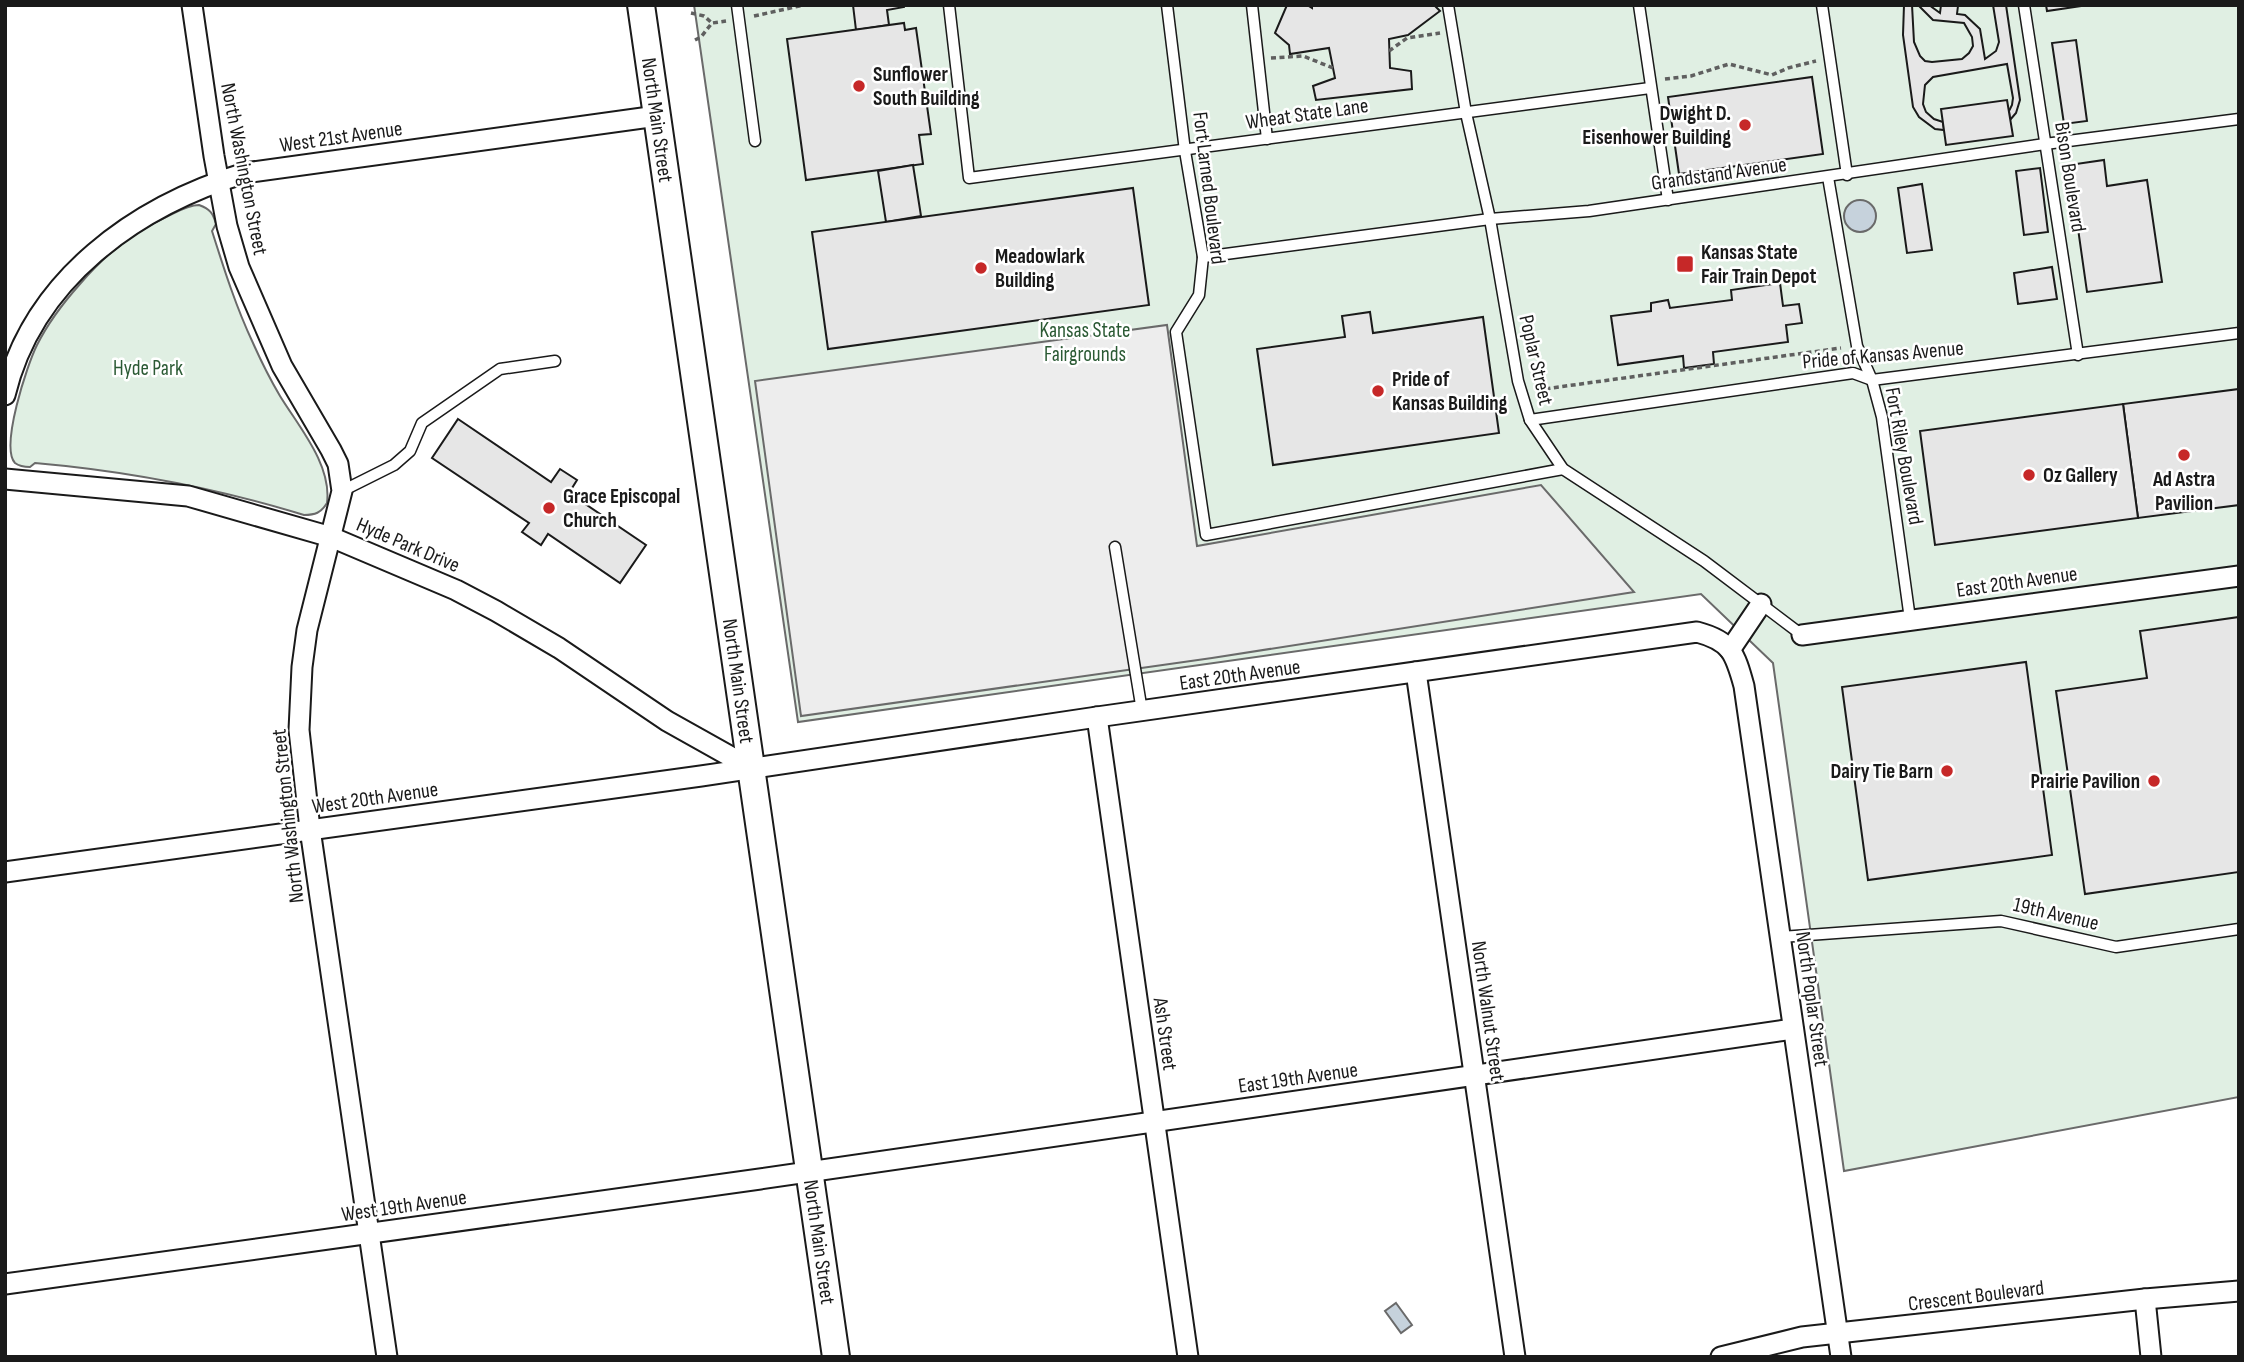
<svg xmlns="http://www.w3.org/2000/svg" width="2244" height="1362" viewBox="0 0 2244 1362" font-family="'Sofia Sans Condensed',sans-serif">
<style>
.green{fill:#e0efe3;stroke:#6a6a6a;stroke-width:2}
.parking{fill:#ededed;stroke:#6a6a6a;stroke-width:2}
.water{fill:#c6d2dc;stroke:#6a6a6a;stroke-width:2}
.building{fill:#e6e6e6;stroke:#1a1a1a;stroke-width:2}
.lines{fill:none;stroke-linecap:round;stroke-linejoin:round}
.lane-casing{stroke:#1a1a1a;stroke-width:13}
.street-casing{stroke:#1a1a1a;stroke-width:23}
.secondary-casing{stroke:#1a1a1a;stroke-width:30}
.path{stroke:#5f5f5f;stroke-width:3.5;stroke-dasharray:5 3.5;stroke-linecap:butt}
.lane{stroke:#fff;stroke-width:10}
.street{stroke:#fff;stroke-width:19}
.secondary{stroke:#fff;stroke-width:26}
.poi-dot{fill:#c62828;stroke:#fff;stroke-width:2.5}
.labels{text-anchor:middle;dominant-baseline:central;stroke-width:5;stroke-linejoin:round;paint-order:stroke}
.poi-label{font-size:21px;font-weight:bold;fill:#1a1a1a;stroke:#fff;text-anchor:start}
.street-label{font-size:21px;fill:#1a1a1a;stroke:#fff}
.park-label{font-size:21px;fill:#2b5a34;stroke:#fff}
</style>
<rect width="100%" height="100%" fill="#fff"/>
<g class="green">
<polygon points="694,5 2239,5 2239,1097 1844,1171 1773,663 1701,594 798,722"/>
<path d="M 199,205 C 210,209 213,213 216,224 L 212,231 C 224,269 236,307 253,343 C 261,361 270,379 280,396 C 299,427 332,465 327,503 C 321,513 315,515 304,515 C 216,488 127,471 35,463 L 30,467 C 25,467 19,466 15,463 C 0,447 27,365 37,345 C 48,323 64,302 80,284 C 103,257 132,233 164,218 C 175,213 187,205 199,205 Z"/>
</g>
<polygon class="parking" points="1167,325 1197,546 1541,485 1634,592 1212,658 801,716 755,381"/>
<g class="water">
<circle cx="1860" cy="216" r="16"/>
<polygon points="1396,1303 1412,1325 1401,1333 1385,1311"/>
</g>
<g class="building">
<polygon points="853,5 904,5 904,7 887,10 889,25 856,30"/>
<polygon points="1287,5 1307,5 1312,8 1312,5 1434,5 1440,11 1408,35 1389,39 1390,68 1411,71 1412,89 1316,100 1313,86 1335,78 1329,48 1290,54 1289,45 1275,33"/>
<polygon points="1904,5 1912,5 1914,42 1920,56 1925,61 1932,62 1962,59 1969,53 1973,46 1972,37 1964,23 1933,20 1918,5 1929,5 1940,13 1941,5 1958,6 1957,14 1965,15 1980,29 1985,59 1996,51 1999,42 1993,5 2006,5 2020,100 2016,113 2010,120 2009,111 2012,105 2013,98 2007,64 1933,77 1925,85 1923,104 1926,112 1934,119 1943,122 1944,130 1935,129 1919,117 1913,107 1903,35"/>
<polygon points="2046,5 2088,5 2047,11"/>
<polygon points="904,23 905,30 916,28 931,134 919,135 923,164 806,180 787,39"/>
<polygon points="2076,40 2087,121 2064,124 2052,43"/>
<polygon points="1812,77 1823,154 1679,174 1668,97"/>
<polygon points="2007,100 2013,136 1946,145 1941,109"/>
<polygon points="2104,160 2107,186 2147,180 2162,282 2087,292 2069,165"/>
<polygon points="913,165 921,216 886,222 878,171"/>
<polygon points="2040,168 2048,232 2024,235 2016,171"/>
<polygon points="1922,184 1932,250 1907,253 1898,188"/>
<polygon points="1133,188 1149,305 828,349 812,232"/>
<polygon points="2052,267 2057,299 2018,304 2014,273"/>
<polygon points="1780,283 1783,306 1799,304 1802,323 1786,325 1788,342 1713,352 1714,364 1684,368 1683,356 1618,365 1611,316 1651,311 1651,303 1668,300 1670,308 1732,300 1731,290"/>
<polygon points="1370,312 1373,333 1483,317 1499,433 1273,465 1257,349 1345,337 1342,316"/>
<polygon points="2239,389 2239,505 2138,518 2123,404"/>
<polygon points="2123,404 2138,518 1935,545 1920,431"/>
<polygon points="458,419 551,482 560,469 577,480 569,493 646,545 620,583 548,534 541,545 522,532 529,523 432,458"/>
<polygon points="2239,617 2239,872 2085,894 2056,691 2147,678 2140,631"/>
<polygon points="2026,662 2052,855 1868,880 1842,687"/>
</g>
<g class="lines">
<defs>
<g id="lane">
<polyline points="737,5 755,141"/>
<polyline points="949,5 969,178 1650,88"/>
<polyline points="1167,5 1185,151 1203,257 1199,295 1176,332 1206,535 1563,469"/>
<polyline points="1252,5 1267,139"/>
<polyline points="1448,5 1466,113 1490,219 1518,381 1530,420 1563,469 1704,561 1802,635"/>
<polyline points="1639,5 1668,200"/>
<polyline points="1822,5 1847,175"/>
<polyline points="2024,5 2078,355"/>
<polyline points="1828,177 1857,346 1872,380 1882,417 1910,619"/>
<polyline points="1203,257 1490,219 1589,211 2045,144 2239,119"/>
<polyline points="1530,420 1853,373 1872,380 2239,333"/>
<polyline points="342,491 394,465 410,451 422,423 500,369 555,361"/>
<polyline points="1115,547 1142,711"/>
<polyline points="1781,937 2001,921 2116,947 2239,929"/>
</g>
<g id="street">
<polyline points="192,5 214,156 227,226 239,267 282,366 331,450 338,464 342,491 307,630 302,667 299,730 310,829 387,1357"/>
<path d="M 5,395 C 33,279 136,206 245,173 L 657,116"/>
<polyline points="5,479 188,496 331,537 456,590 496,611 559,648 667,721 751,768"/>
<polyline points="1802,635 2239,576"/>
<polyline points="1730,650 1761,604"/>
<polyline points="1416,672 1515,1357"/>
<polyline points="1097,717 1188,1357"/>
<path d="M 5,872 L 701,776 L 1097,717 L 1697,632 C 1731,641 1735,653 1744,686 L 1841,1357"/>
<polyline points="5,1284 760,1179 1793,1029"/>
<polyline points="2145,1299 2151,1357"/>
<polyline points="1721,1357 1802,1337 2145,1299 2239,1291"/>
</g>
<polyline id="secondary" points="641,5 836,1357"/>
</defs>
<use href="#lane" class="lane-casing"/>
<use href="#street" class="street-casing"/>
<use href="#secondary" class="secondary-casing"/>
<g class="path">
<polyline points="691,13 704,16 712,23"/>
<polyline points="754,16 804,5"/>
<polyline points="695,40 701,37 712,23 726,21"/>
<polyline points="1389,51 1407,38 1440,33"/>
<polyline points="1271,58 1303,56 1333,68"/>
<polyline points="1665,79 1691,76 1729,64 1772,75 1788,68 1816,61"/>
<polyline points="1537,390 1841,348"/>
</g>
<use href="#lane" class="lane"/>
<use href="#street" class="street"/>
<use href="#secondary" class="secondary"/>
</g>
<g class="poi-dot">
<circle cx="859" cy="86" r="7"/>
<circle cx="1745" cy="125" r="7"/>
<rect x="1676" y="255" width="18" height="18" rx="3.5"/>
<circle cx="981" cy="268" r="7"/>
<circle cx="1378" cy="391" r="7"/>
<circle cx="2184" cy="455" r="7"/>
<circle cx="2029" cy="475" r="7"/>
<circle cx="549" cy="508" r="7"/>
<circle cx="1947" cy="771" r="7"/>
<circle cx="2154" cy="781" r="7"/>
</g>
<g class="labels">
<g class="poi-label">
<text x="873" y="74">Sunflower<tspan x="873" dy="24">South Building</tspan></text>
<text x="1731" y="113" text-anchor="end">Dwight D.<tspan x="1731" dy="24">Eisenhower Building</tspan></text>
<text x="1701" y="252">Kansas State<tspan x="1701" dy="24">Fair Train Depot</tspan></text>
<text x="995" y="256">Meadowlark<tspan x="995" dy="24">Building</tspan></text>
<text x="1392" y="379">Pride of<tspan x="1392" dy="24">Kansas Building</tspan></text>
<text x="2043" y="475">Oz Gallery</text>
<text x="2184" y="479" text-anchor="middle">Ad Astra<tspan x="2184" dy="24">Pavilion</tspan></text>
<text x="563" y="496">Grace Episcopal<tspan x="563" dy="24">Church</tspan></text>
<text x="1933" y="771" text-anchor="end">Dairy Tie Barn</text>
<text x="2140" y="781" text-anchor="end">Prairie Pavilion</text>
</g>
<g class="street-label">
<text transform="translate(1307 114) rotate(-8)">Wheat State Lane</text>
<text transform="translate(657 120) rotate(82)">North Main Street</text>
<text transform="translate(341 137) rotate(-8)">West 21st Avenue</text>
<text transform="translate(244 169) rotate(79)">North Washington Street</text>
<text transform="translate(1719 174) rotate(-8)">Grandstand Avenue</text>
<text transform="translate(2070 177) rotate(81)">Bison Boulevard</text>
<text transform="translate(1209 188) rotate(83)">Fort Larned Boulevard</text>
<text transform="translate(1883 355) rotate(-5)">Pride of Kansas Avenue</text>
<text transform="translate(1536 360) rotate(77)">Poplar Street</text>
<text transform="translate(1904 456) rotate(80)">Fort Riley Boulevard</text>
<text transform="translate(408 545) rotate(23)">Hyde Park Drive</text>
<text transform="translate(2017 582) rotate(-8)">East 20th Avenue</text>
<text transform="translate(1240 675) rotate(-8)">East 20th Avenue</text>
<text transform="translate(738 681) rotate(82)">North Main Street</text>
<text transform="translate(375 798) rotate(-8)">West 20th Avenue</text>
<text transform="translate(288 816) rotate(-96)">North Washington Street</text>
<text transform="translate(2056 914) rotate(13)">19th Avenue</text>
<text transform="translate(1812 999) rotate(82)">North Poplar Street</text>
<text transform="translate(1488 1011) rotate(82)">North Walnut Street</text>
<text transform="translate(1165 1034) rotate(82)">Ash Street</text>
<text transform="translate(1298 1078) rotate(-8)">East 19th Avenue</text>
<text transform="translate(404 1206) rotate(-8)">West 19th Avenue</text>
<text transform="translate(819 1242) rotate(82)">North Main Street</text>
<text transform="translate(1976 1296) rotate(-7)">Crescent Boulevard</text>
</g>
<g class="park-label">
<text x="1085" y="330">Kansas State<tspan x="1085" dy="24">Fairgrounds</tspan></text>
<text x="148" y="368">Hyde Park</text>
</g>
</g>
<rect width="2244" height="1362" fill="none" stroke="#1a1a1a" stroke-width="14"/>
</svg>
